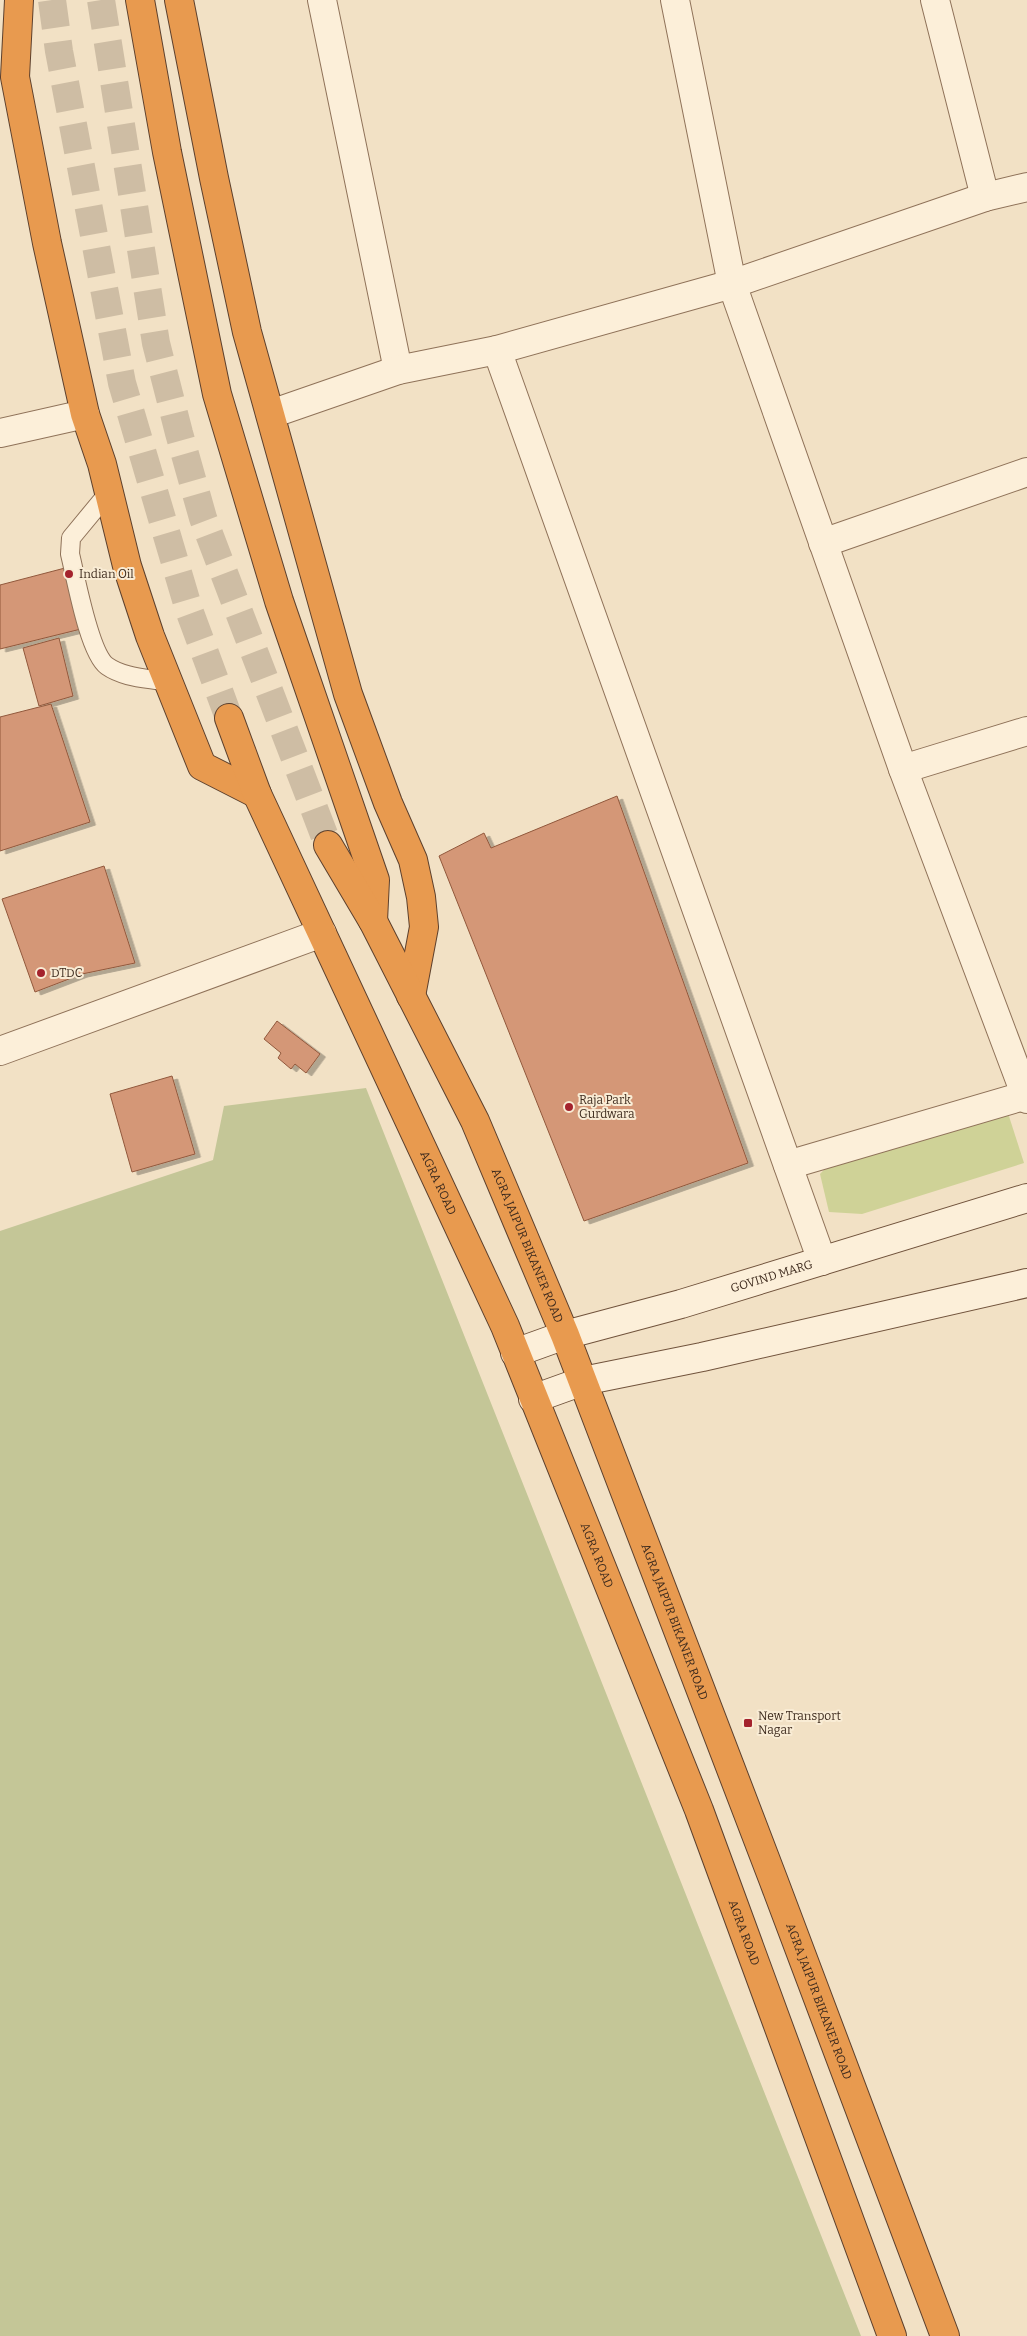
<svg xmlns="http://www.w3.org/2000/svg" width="1027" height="2336" viewBox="0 0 1027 2336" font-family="Bitter,serif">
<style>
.green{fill:#cfd297}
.cemetery{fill:#c4c697}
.building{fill:#d49777;stroke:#91583c;filter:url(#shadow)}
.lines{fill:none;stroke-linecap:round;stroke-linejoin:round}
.highway-tunnel{stroke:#cebda4;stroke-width:28;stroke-dasharray:28 14;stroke-linecap:butt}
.lane-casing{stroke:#8f7259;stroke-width:20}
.street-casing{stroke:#8f7259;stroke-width:30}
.secondary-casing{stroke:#71533c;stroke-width:30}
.highway-casing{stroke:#5d402d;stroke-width:30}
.lane{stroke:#fcefd9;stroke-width:18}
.street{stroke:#fcefd9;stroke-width:28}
.secondary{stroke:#fcefd9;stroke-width:28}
.highway{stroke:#e89a4f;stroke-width:28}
.poi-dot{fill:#a4232d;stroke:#f9ecd5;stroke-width:2}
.labels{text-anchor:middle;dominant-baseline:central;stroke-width:4;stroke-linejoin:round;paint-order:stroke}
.poi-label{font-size:12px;fill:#3e2b1e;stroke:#f9ecd5;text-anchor:start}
.street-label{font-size:12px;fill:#3e2b1e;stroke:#f9ecd5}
</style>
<defs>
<filter id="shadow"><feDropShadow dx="5.5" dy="3" stdDeviation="0" flood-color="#0004"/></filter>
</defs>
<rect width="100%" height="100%" fill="#f2e1c5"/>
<polygon class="green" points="1006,1107 1024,1163 862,1214 829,1212 820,1174 833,1160"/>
<polygon class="cemetery" points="366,1088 861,2336 0,2336 0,1231 213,1160 224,1106"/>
<g class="building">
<polygon points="65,568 81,629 0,649 0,585"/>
<polygon points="59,638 73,696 39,706 23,648"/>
<polygon points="51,704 90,822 0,851 0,717"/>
<polygon points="617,796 748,1163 584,1221 439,856 484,833 491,848"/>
<polygon points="104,866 135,963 82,974 35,992 2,899"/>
<polygon points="277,1021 320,1054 306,1073 295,1064 291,1069 278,1058 281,1053 264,1039"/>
<polygon points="172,1076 195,1154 132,1172 110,1094"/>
</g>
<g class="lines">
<g class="highway-tunnel">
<polyline points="52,0 59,51 122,383 189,610 229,718"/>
<polyline points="101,0 156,343 179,433 203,518 328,845"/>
</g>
<defs>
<path id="lane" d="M 109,492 L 71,538 L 70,554 C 76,578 89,653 107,666 C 124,678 147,678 167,682"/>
<g id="street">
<polyline points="322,0 398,370"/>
<polyline points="675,0 732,284 903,769 1027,1099"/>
<polyline points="935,0 985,197"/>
<polyline points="497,350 822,1261"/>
<polyline points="271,414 398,370 497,350 732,284 985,197 1027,187"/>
<polyline points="0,433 85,414"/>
<polyline points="823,543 1027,472"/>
<polyline points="903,769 1027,731"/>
<polyline points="0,1051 322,933"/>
<polyline points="788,1165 1027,1095"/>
</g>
<g id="secondary">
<path id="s1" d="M 515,1353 L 565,1335 L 681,1304 L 1027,1198"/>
<polyline points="533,1399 583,1381 702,1357 1027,1283"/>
</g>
<g id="highway">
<polyline points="19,0 15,77 47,243 85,414 102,464 127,566 150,636 202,766 257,794"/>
<polyline points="140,0 167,152 217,394 279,601 375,880 373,921"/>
<polyline points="179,0 214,178 247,332 348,694 388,803 413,860 421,897 424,927 411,996"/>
<path id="s2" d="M 229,718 L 257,794 L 505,1326 L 699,1810 L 892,2336"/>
<path id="s3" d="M 328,845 L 373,921 L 475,1121 L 565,1335 L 773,1879 L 945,2336"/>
</g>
</defs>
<use href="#lane" class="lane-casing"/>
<use href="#street" class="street-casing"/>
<use href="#secondary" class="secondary-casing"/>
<use href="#highway" class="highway-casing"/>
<use href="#lane" class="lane"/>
<use href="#street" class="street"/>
<use href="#secondary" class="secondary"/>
<use href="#highway" class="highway"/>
</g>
<g class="poi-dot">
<circle cx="69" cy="574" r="5"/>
<circle cx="41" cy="973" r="5"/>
<circle cx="569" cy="1107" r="5"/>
<rect x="743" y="1718" width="10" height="10" rx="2.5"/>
</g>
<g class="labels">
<g class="poi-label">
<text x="79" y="574">Indian Oil</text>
<text x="51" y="973">DTDC</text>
<text x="579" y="1100">Raja Park<tspan x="579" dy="14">Gurdwara</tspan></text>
<text x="758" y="1716">New Transport<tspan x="758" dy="14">Nagar</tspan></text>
</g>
<g class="street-label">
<text stroke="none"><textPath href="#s2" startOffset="510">AGRA ROAD</textPath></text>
<text stroke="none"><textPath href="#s3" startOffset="448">AGRA JAIPUR BIKANER ROAD</textPath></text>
<text stroke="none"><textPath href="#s1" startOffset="268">GOVIND MARG</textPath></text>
<text stroke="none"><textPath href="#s2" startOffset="915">AGRA ROAD</textPath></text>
<text stroke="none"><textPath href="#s3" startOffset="852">AGRA JAIPUR BIKANER ROAD</textPath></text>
<text stroke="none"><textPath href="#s2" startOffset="1320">AGRA ROAD</textPath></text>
<text stroke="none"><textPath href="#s3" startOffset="1258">AGRA JAIPUR BIKANER ROAD</textPath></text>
</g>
</g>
</svg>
